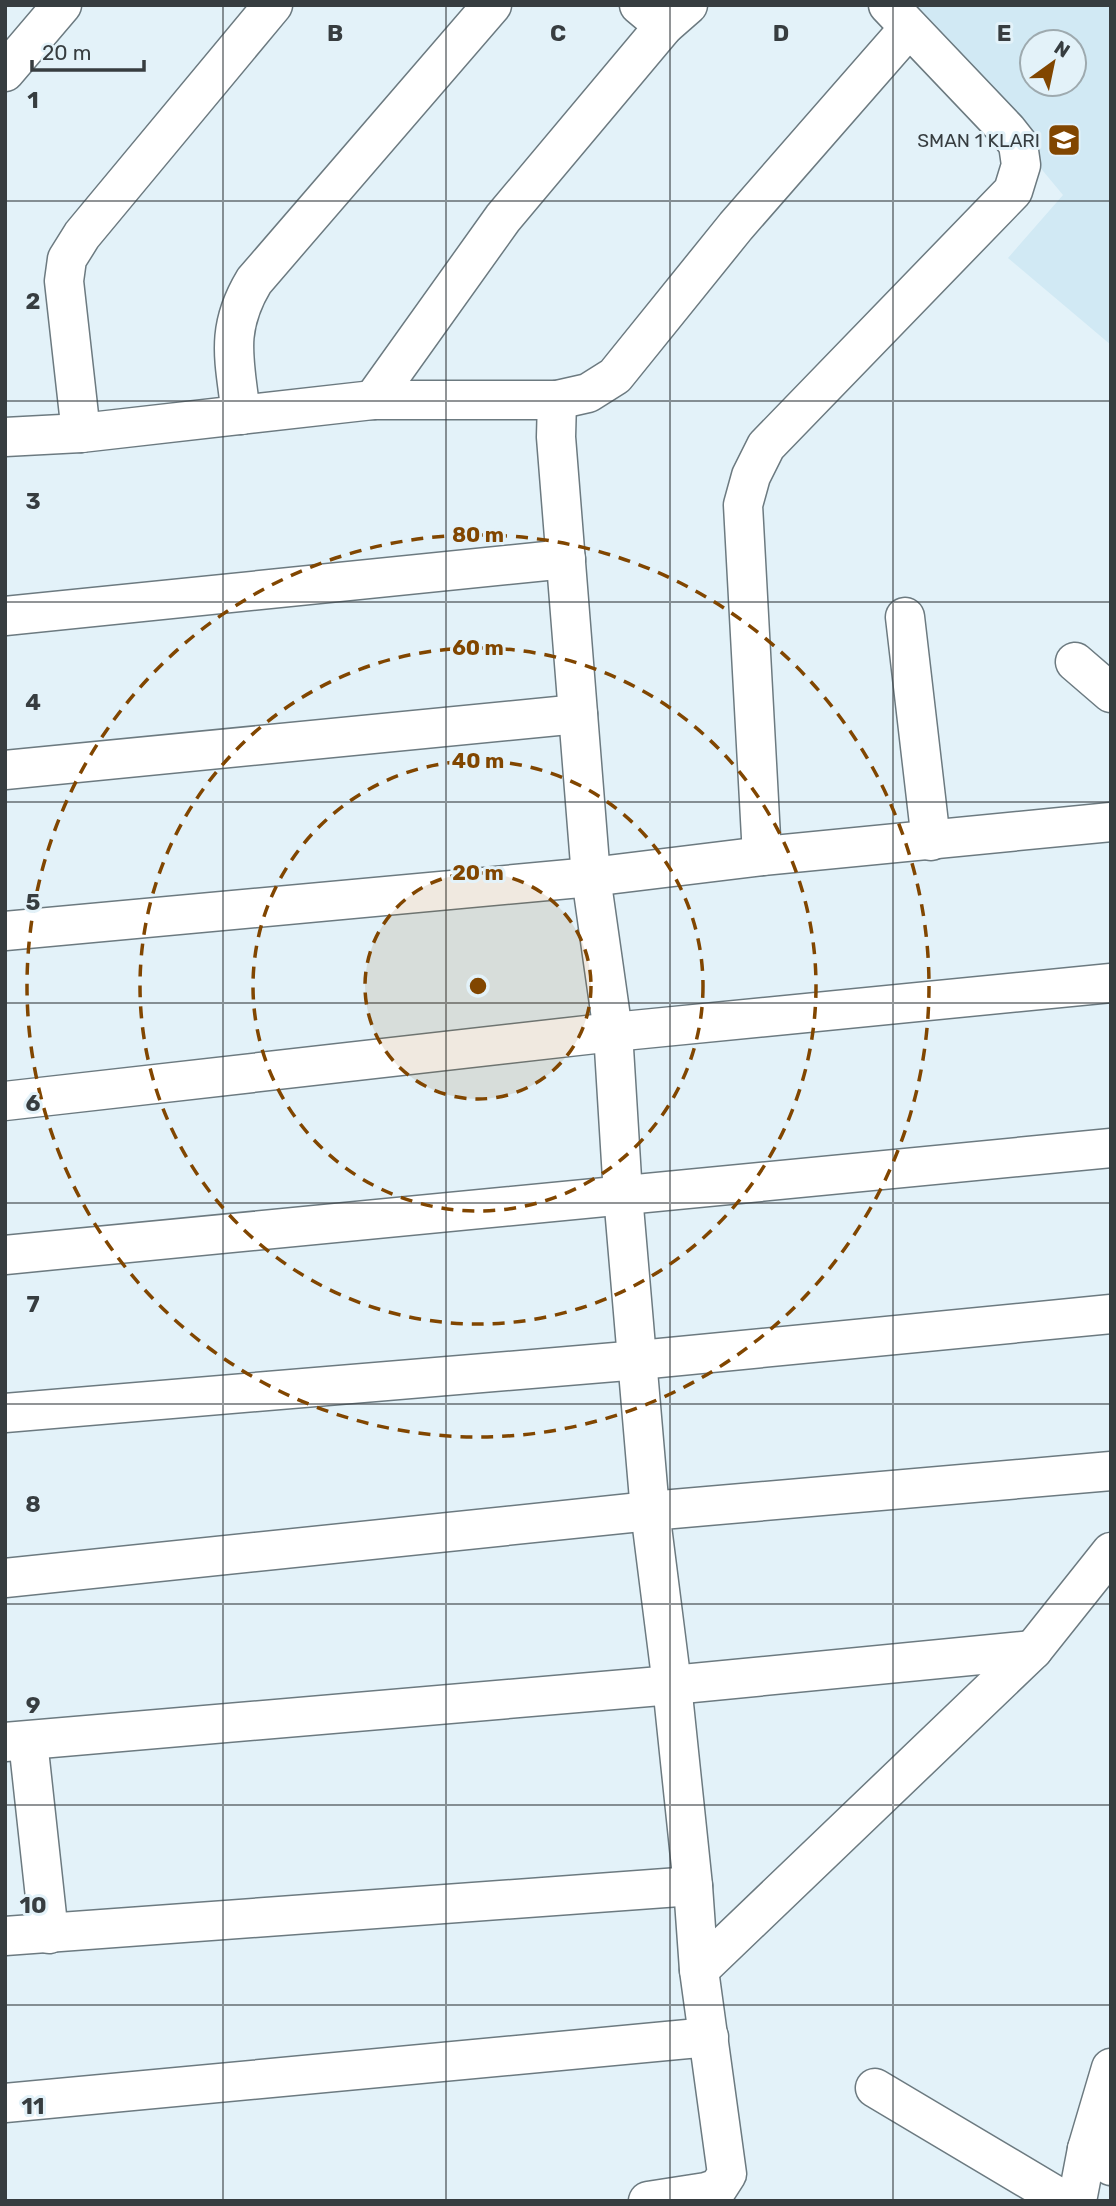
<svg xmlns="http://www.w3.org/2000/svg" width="1116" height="2206" viewBox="0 0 1116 2206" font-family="Rubik,sans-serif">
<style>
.built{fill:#d1e9f4;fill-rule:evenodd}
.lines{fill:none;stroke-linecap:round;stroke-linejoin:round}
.street-casing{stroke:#6c7a80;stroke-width:41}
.secondary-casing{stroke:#6c7a80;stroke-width:41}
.street{stroke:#fff;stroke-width:38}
.secondary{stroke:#fff;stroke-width:38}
.grid{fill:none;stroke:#373d40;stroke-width:2;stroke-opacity:0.55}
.ring{fill:none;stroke:#814600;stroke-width:3.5;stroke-dasharray:12 9}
.labels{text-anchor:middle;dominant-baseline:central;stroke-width:6;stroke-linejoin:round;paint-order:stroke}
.poi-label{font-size:19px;fill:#373d40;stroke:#e3f2f9;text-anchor:end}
.grid-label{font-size:23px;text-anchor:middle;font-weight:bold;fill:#373d40;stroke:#e3f2f9;stroke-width:6;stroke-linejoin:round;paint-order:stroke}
.centre{fill:#814600;stroke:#e3f2f9;stroke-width:3.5}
.ring-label{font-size:21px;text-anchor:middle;font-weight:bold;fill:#814600;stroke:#e3f2f9;stroke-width:6;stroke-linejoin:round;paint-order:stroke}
</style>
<rect width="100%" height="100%" fill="#e3f2f9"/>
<path class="built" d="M 905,5 L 1111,5 L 1111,345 L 1008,258 L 1063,195 ZM 1032,42 L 1074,42 L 1074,84 L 1032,84 Z"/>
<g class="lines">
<defs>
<g id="street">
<polyline points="639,5 664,26"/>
<polyline points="5,72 62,5"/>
<polyline points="373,400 503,218 664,26 688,5"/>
<polyline points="557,400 556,437 591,877 613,1032 623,1195 650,1511 672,1685 693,1886 699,1970 727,2174 718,2188 706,2192 648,2201"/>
<path d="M 241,415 C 235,361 224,331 254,281 L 492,5"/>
<polyline points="81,433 64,281 67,259 82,235 273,5"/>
<polyline points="5,437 81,433 373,400 557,400 588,393 615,376 736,226 909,28"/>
<polyline points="5,616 566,559"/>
<polyline points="905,617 931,841"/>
<polyline points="1075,662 1111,693"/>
<polyline points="5,770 578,714"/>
<polyline points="762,856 743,505 751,476 766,446 1013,191 1021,165 1018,144 1007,130 888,5"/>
<polyline points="5,931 591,877 762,856 1111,822"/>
<polyline points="5,1101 613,1032 1111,983"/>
<polyline points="5,1255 1111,1148"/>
<polyline points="5,1413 639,1360 1111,1314"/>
<polyline points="5,1578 650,1511 1111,1471"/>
<polyline points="28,1741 49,1934"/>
<polyline points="5,1742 672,1685 1033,1650"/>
<polyline points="5,1936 693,1886"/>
<polyline points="699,1970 1033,1650 1111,1552"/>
<polyline points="875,2088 1065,2201"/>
<polyline points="5,2103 709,2037"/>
<polyline points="1087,2149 1111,2166"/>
</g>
<polyline id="secondary" points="1077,2201 1087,2149 1111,2068"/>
</defs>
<use href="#street" class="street-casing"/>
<use href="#secondary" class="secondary-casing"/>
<use href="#street" class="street"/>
<use href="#secondary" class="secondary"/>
</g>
<path class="grid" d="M 223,5 L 223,2201M 446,5 L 446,2201M 670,5 L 670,2201M 893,5 L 893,2201M 5,201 L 1111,201M 5,401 L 1111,401M 5,602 L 1111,602M 5,802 L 1111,802M 5,1003 L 1111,1003M 5,1203 L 1111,1203M 5,1404 L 1111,1404M 5,1604 L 1111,1604M 5,1805 L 1111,1805M 5,2005 L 1111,2005"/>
<circle cx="478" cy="986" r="113" fill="#814600" fill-opacity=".12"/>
<g class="ring">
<circle cx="478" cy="986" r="113"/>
<circle cx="478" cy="986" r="225"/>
<circle cx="478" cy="986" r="338"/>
<circle cx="478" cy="986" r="451"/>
</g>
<defs>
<symbol id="school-square" viewBox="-11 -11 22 22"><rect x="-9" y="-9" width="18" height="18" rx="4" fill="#814600" stroke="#e3f2f9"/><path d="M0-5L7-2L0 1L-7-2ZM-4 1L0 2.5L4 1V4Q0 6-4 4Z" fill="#fff"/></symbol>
</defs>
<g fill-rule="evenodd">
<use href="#school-square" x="1045" y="121" width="38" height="38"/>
</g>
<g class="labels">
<g class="poi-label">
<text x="1040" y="140">SMAN 1 KLARI</text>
</g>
</g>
<g class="grid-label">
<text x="335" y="41">B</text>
<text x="558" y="41">C</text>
<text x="781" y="41">D</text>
<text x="1004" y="41">E</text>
<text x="33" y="108">1</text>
<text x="33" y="309">2</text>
<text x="33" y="509">3</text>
<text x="33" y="710">4</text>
<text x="33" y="910">5</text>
<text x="33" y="1111">6</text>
<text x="33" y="1312">7</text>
<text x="33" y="1512">8</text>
<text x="33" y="1713">9</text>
<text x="33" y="1913">10</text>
<text x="33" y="2114">11</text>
</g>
<circle cx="478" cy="986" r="10" class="centre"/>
<g class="ring-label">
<text x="478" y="542">80 m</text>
<text x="478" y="655">60 m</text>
<text x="478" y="768">40 m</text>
<text x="478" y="880">20 m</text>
</g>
<rect width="1116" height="2206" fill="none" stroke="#373d40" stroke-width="14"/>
<g transform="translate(1053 63) rotate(33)"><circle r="33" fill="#e3f2f9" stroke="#9eaaaf" stroke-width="2"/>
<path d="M0-5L12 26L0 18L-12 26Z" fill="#814600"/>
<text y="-10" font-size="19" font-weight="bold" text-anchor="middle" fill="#373d40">N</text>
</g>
<path d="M32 60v10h112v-10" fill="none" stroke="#373d40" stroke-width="3.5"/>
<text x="42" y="60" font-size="21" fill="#373d40" stroke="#e3f2f9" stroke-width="5" paint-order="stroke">20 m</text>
</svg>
